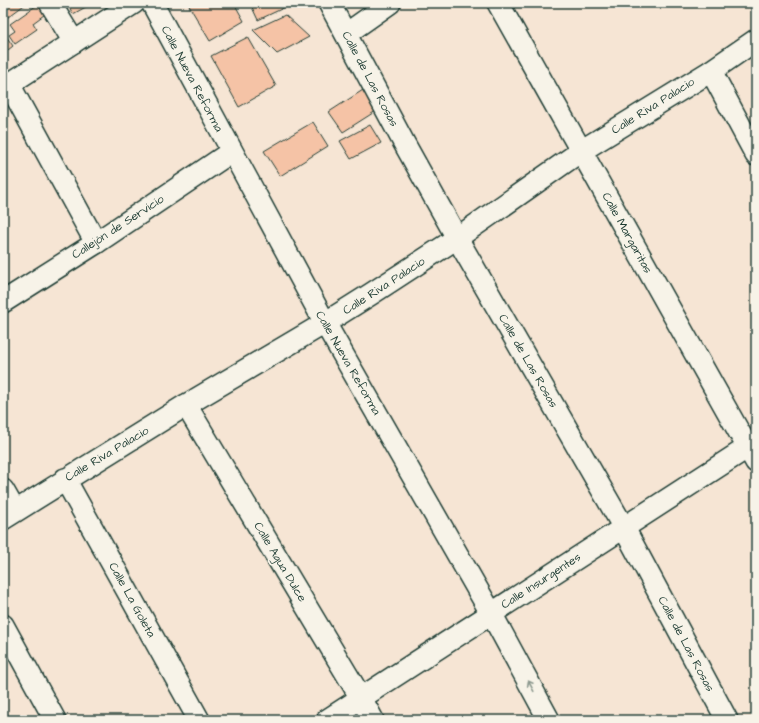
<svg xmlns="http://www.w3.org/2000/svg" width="759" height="723" viewBox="0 0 759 723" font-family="'Architects Daughter',sans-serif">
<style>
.building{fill:#f5c3a6;stroke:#1f3d34}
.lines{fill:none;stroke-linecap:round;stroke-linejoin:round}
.minor-casing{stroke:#1f3d34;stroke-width:24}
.minor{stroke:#f7f3e8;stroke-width:21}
.oneway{stroke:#8b988e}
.labels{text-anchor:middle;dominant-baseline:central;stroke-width:3.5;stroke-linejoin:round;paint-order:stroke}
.street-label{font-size:12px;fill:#1f3d34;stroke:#f7f3e8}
</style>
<rect width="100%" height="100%" fill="#f6e5d4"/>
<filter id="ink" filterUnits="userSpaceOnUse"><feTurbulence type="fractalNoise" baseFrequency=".025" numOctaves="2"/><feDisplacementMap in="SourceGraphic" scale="8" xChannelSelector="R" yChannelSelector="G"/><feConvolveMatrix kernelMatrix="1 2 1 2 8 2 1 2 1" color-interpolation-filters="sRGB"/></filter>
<g filter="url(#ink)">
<g class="building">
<polygon points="3,3 27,3 4,20 3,10 7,7"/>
<polygon points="40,3 48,12 33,23 37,29 15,44 9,35 15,31 10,24"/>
<polygon points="67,3 93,3 73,14"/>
<polygon points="190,3 234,3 244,21 210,41 188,4"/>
<polygon points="250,3 294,3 258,20"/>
<polygon points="285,15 309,37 277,54 253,30"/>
<polygon points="6,36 13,46 3,54 3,38"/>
<polygon points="248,37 276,86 239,107 211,56"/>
<polygon points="363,90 376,111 343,132 329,112"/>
<polygon points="313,122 328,146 280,176 264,151"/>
<polygon points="370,125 381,143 351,159 340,141"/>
</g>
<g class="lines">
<defs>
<g id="minor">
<polyline points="50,3 74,42"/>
<polyline points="152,3 325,323 491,613 549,720"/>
<polyline points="329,3 404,143 457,238 624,528 727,720"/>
<polyline points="498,3 756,462"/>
<polyline points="346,34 390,3"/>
<polyline points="711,71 756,155"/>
<polyline points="9,84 96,243"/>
<polyline points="3,88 134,3"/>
<polyline points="3,302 96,243 231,152"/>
<polyline points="186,405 361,698 373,720"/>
<polyline points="65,479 199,720"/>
<polyline points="3,490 15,511"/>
<polyline points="3,519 186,405 325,323 371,294 457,238 581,151 711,71 756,40"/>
<polyline points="3,625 55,720"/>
<polyline points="327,720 756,442"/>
</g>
</defs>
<use href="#minor" class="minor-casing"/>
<use href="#minor" class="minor"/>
</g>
<defs><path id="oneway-shaft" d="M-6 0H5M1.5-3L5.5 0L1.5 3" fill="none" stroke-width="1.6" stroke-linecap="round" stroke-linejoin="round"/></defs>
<use class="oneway" href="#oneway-shaft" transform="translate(531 686) rotate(-118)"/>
</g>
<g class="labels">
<g class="street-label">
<text transform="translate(192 79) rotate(62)">Calle Nueva Reforma</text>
<text transform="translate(370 79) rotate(62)">Calle de Las Rosas</text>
<text transform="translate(653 106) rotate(-32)">Calle Riva Palacio</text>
<text transform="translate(118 227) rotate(-33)">Callejón de Servicio</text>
<text transform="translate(627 233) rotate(61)">Calle Margaritas</text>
<text transform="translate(384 286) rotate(-33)">Calle Riva Palacio</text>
<text transform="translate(528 361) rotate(60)">Calle de Las Rosas</text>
<text transform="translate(348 363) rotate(60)">Calle Nueva Reforma</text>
<text transform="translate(107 454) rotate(-31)">Calle Riva Palacio</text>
<text transform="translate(280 562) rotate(59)">Calle Agua Dulce</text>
<text transform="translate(541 581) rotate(-33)">Calle Insurgentes</text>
<text transform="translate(132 600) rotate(61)">Calle La Goleta</text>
<text transform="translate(686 644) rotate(62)">Calle de Las Rosas</text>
</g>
</g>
<rect width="759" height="723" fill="none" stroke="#f7f3e8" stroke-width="16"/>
<rect x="8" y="8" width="743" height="707" fill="none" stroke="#1f3d34" stroke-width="1.5" filter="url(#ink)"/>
</svg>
